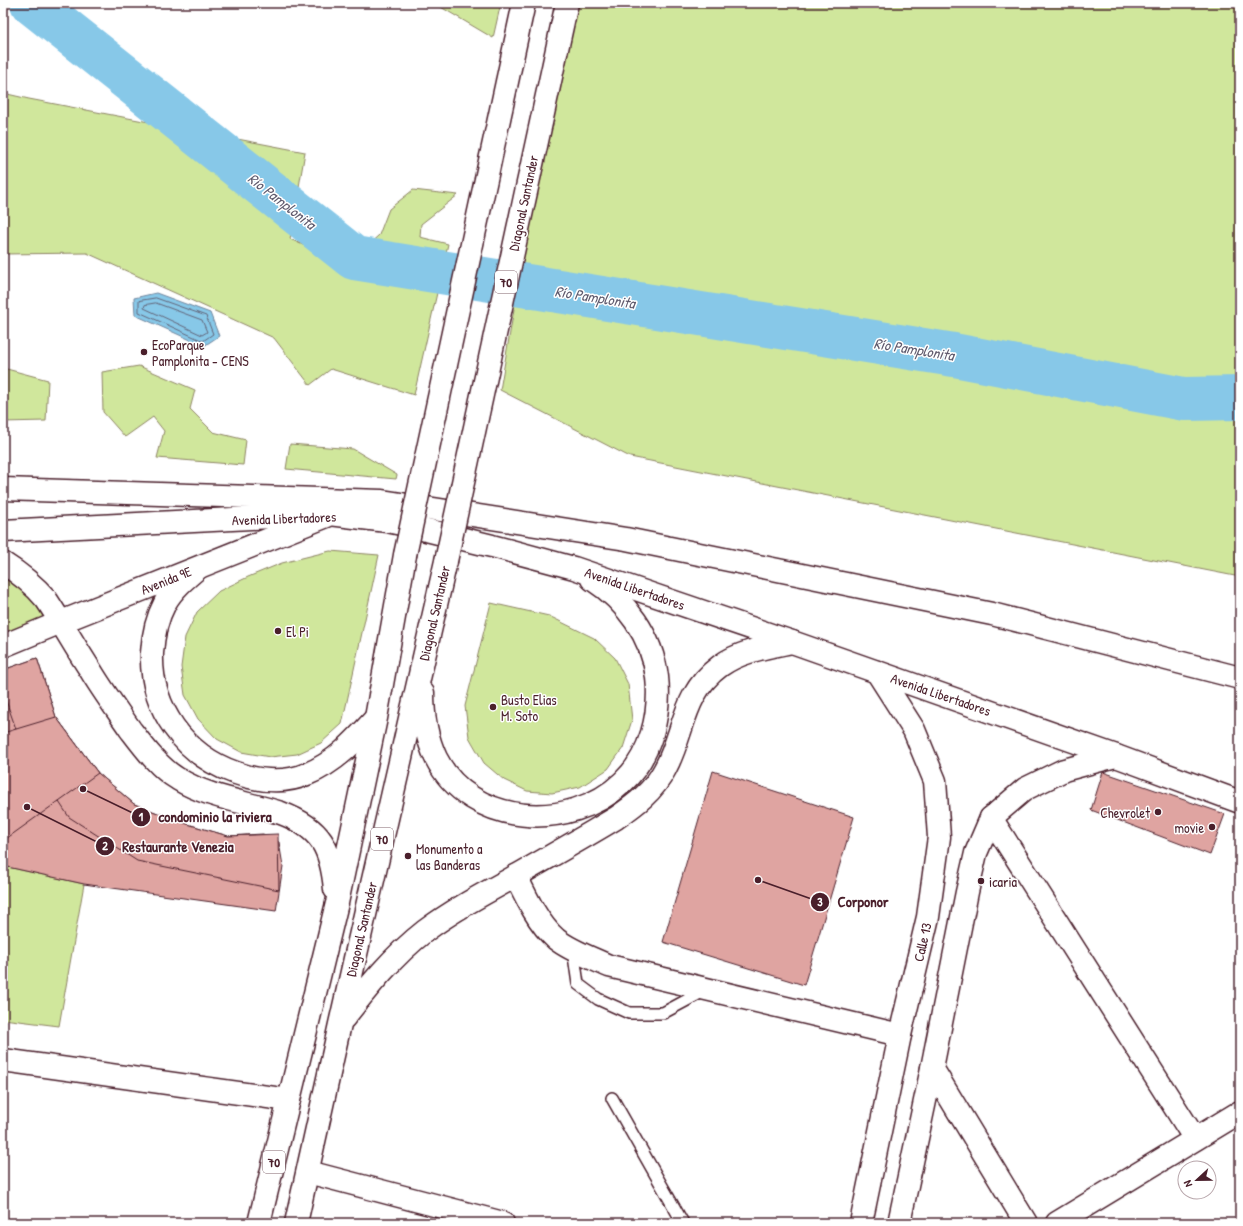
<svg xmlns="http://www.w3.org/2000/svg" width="1243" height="1226" viewBox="0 0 1243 1226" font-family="'Patrick Hand',sans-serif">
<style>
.green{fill:#d0e79c;stroke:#8d8364}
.water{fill:#87c8e8;stroke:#6f849c}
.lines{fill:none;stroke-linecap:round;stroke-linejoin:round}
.shore{stroke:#626377;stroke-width:1}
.river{stroke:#87c8e8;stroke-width:44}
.building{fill:#dfa4a1;stroke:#4a1f2b}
.service-casing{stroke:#4a1f2b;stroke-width:14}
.minor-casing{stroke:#4a1f2b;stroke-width:25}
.tertiary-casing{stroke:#4a1f2b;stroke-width:25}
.primary-casing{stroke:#4a1f2b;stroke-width:25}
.service{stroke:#fff;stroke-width:11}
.minor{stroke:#fff;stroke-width:22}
.tertiary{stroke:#fff;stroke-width:22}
.primary{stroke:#fff;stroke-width:22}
.primary-bridge-casing{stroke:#4a1f2b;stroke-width:25;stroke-linecap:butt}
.primary-bridge{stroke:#fff;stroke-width:22}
.poi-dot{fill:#4a1f2b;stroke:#fff;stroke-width:1.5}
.labels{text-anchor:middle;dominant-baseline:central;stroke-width:3;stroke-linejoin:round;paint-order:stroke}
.shield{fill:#fff;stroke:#80626b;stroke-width:1}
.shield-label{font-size:13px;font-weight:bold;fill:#4a1f2b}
.street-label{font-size:14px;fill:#4a1f2b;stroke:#fff}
.poi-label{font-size:14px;fill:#4a1f2b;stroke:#fff;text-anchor:start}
.water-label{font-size:15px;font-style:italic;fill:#5f5a6d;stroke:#fff}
.leader{fill:none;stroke:#4a1f2b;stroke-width:1.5}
.callout-dot{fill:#4a1f2b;stroke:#fff;stroke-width:1.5}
.mark-label{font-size:12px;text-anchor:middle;font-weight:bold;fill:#fff}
.callout-label{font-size:15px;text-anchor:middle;font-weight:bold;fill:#4a1f2b;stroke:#fff;stroke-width:3;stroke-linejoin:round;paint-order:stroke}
</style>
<rect width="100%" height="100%" fill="#fff"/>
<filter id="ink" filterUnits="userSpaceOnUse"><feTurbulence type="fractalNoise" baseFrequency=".025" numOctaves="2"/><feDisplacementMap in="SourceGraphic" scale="8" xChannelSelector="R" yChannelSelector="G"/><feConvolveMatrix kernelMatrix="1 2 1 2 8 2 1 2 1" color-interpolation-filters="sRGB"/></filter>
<g filter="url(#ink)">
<g class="green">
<polygon points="434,3 489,3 500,7 493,38"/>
<polygon points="567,3 1240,3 1240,577 630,457 500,390"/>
<polygon points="3,93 29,99 305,152 290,239 346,265 379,235 389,209 413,190 458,195 421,224 420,237 448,244 414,395 331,369 310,385 274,338 87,253 3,254"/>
<polygon points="139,366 195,390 190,409 213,432 246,440 243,465 157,458 164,431 153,417 125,437 103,412 102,372"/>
<polygon points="3,368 48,380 46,421 3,422"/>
<polygon points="290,444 353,449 397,475 396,479 286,469"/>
<polygon points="330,551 379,555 342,724 321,743 297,754 270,757 241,752 217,739 198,719 185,695 181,667 185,637 197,612 219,591 248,577 282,563"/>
<polygon points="3,575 10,579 38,604 47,620 3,638"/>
<polygon points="491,603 549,616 594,638 615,658 628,684 632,720 623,748 608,769 580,787 552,793 527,791 504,780 484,763 469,737 465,706"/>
<polygon points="3,866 84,884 59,1026 3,1019"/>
</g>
<polygon class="water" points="156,293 210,313 219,336 204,346 135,315 134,298"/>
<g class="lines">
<g class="shore">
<polygon points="156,298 206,316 213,334 203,341 139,312 139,301"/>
<polygon points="156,303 202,320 207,332 202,335 144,308 145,305"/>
</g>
<polyline class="river" points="32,3 354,258 954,355 1184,399 1240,398"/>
</g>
<g class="building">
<polygon points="37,658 56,717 98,773 134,804 184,823 228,836 263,834 279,842 283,866 276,911 84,884 3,866 3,670"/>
<polygon points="37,658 56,717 98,773 134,804 184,823 228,836 278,834 279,890 137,861 69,817 22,746 3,692 3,670"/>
<polygon points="56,717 98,773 3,841 3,733"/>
<polygon points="713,771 854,817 804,985 663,942"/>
<polygon points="1103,772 1225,814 1210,855 1091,810"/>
</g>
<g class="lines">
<defs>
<g id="service">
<polyline points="573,949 578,984 598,999 629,1013 663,1013 704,991"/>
<polyline points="612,1098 683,1223"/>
</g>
<g id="minor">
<polyline points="991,818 1195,1139"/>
<path d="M 516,876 C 526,897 538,923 556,939 C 571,951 592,958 609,966 L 900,1035"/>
<polyline points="3,1060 289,1100"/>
<polyline points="932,1068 1026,1223"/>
<polyline points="308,1172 503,1223"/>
<polyline points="861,1223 900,1035 928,917 939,837 935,781 914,730 877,672"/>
<polyline points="899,1223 932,1068 967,892 976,853 991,818 1025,789 1064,770 1116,756"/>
<polyline points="1057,1223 1240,1112"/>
</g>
<polyline id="tertiary" points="3,646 61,622 327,516"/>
<g id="primary">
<polyline points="3,489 382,501 626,539 992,614 1240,678"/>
<polyline points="3,531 330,514 387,521 406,525 492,546 574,568 792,642 1116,756 1240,802"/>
<path d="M 3,563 C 19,573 34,585 46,599 C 62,623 75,647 91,671 C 103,691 117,710 130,729 C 143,746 159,768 178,779 C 209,798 247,802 281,813 C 321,828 331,848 335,889"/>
<path d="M 198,568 C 186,578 173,589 165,603 C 157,618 153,636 152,653 C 150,708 184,755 236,773 C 259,781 284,784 307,774 C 335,763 355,741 375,719"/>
<path d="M 423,693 C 423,715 426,737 436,758 C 470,826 570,833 623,782 C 651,756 661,713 657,677 C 652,636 626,601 592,579"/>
<path d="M 344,1018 C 369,986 393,956 425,931 C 453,910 485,893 516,876 C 549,857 583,838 616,818 C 635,805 654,791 665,769 C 685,732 682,694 720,666 C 740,651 768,647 792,642"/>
<polyline points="259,1223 337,903 376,718 405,555"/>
<polyline points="296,1223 340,1024 446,561"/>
</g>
</defs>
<use href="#service" class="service-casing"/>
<use href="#minor" class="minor-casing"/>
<use href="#tertiary" class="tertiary-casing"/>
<use href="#primary" class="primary-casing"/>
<use href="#service" class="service"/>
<use href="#minor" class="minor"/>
<use href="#tertiary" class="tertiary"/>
<use href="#primary" class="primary"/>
<defs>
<g id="primary-bridge">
<polyline points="405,555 524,3"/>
<polyline points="446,561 567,3"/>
</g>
</defs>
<use href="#primary-bridge" class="primary-bridge-casing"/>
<use href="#primary-bridge" class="primary-bridge"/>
</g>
</g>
<g class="poi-dot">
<circle cx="144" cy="352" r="4"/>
<circle cx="278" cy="631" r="4"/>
<circle cx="493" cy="707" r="4"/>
<circle cx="1158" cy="812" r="4"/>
<circle cx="1212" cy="827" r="4"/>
<circle cx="408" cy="856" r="4"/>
<circle cx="981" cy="881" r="4"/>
</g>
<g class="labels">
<g class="shield">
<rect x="495" y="271" width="22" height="22" rx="3"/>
<rect x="371" y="828" width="22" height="22" rx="3"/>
<rect x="263" y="1151" width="22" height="22" rx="3"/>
</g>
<g class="shield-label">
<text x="506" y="282">70</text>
<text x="382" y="839">70</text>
<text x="274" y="1162">70</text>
</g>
<g class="street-label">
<text transform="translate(523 203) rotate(-78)">Diagonal Santander</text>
<text transform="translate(284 518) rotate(-2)">Avenida Libertadores</text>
<text transform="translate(166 580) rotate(-22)">Avenida 9E</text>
<text transform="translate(635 588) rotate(19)">Avenida Libertadores</text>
<text transform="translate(434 613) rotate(-77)">Diagonal Santander</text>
<text transform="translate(941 694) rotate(19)">Avenida Libertadores</text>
<text transform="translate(361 929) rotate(-77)">Diagonal Santander</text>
<text transform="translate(922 942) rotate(-77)">Calle 13</text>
</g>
<g class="poi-label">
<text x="152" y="344">EcoParque<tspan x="152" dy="16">Pamplonita - CENS</tspan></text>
<text x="286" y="631">El Pi</text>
<text x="501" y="699">Busto Elias<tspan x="501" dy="16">M. Soto</tspan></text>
<text x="1150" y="812" text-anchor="end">Chevrolet</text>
<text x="1204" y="827" text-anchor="end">movie</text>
<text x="416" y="848">Monumento a<tspan x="416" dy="16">las Banderas</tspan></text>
<text x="989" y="881">icaria</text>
</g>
<g class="water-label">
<text transform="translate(282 201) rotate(38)">Río Pamplonita</text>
<text transform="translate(595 297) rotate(9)">Río Pamplonita</text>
<text transform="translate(914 349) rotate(9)">Río Pamplonita</text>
</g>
</g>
<path class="leader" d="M83 789L141 817M27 807L105 846M758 880L820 902"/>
<g class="callout-dot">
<circle cx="83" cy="789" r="4"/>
<circle cx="27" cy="807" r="4"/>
<circle cx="758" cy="880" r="4"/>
<circle cx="141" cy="817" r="10"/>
<circle cx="105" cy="846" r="10"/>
<circle cx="820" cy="902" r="10"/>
</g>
<g class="mark-label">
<text x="141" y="821">1</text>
<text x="105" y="850">2</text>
<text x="820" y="906">3</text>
</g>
<g class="callout-label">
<text x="215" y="822">condominio la riviera</text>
<text x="178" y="852">Restaurante Venezia</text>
<text x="863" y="907">Corponor</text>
</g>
<rect width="1243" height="1226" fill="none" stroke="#fff" stroke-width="16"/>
<rect x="8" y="8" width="1227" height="1210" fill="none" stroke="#4a1f2b" stroke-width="1.5" filter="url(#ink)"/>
<g transform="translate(1197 1180) rotate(248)"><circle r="19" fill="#ffffff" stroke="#b7a5aa"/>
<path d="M0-3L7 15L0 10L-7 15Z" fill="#4a1f2b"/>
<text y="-6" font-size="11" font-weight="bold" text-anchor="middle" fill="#4a1f2b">N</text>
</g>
</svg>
